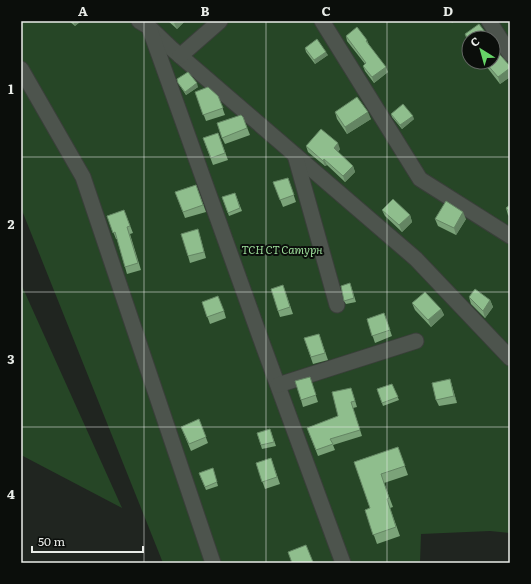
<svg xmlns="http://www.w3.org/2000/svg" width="531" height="584" viewBox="0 0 531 584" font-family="Literata,serif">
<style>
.green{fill:#264626;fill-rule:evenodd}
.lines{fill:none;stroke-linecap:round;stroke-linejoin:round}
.street-casing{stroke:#3a3f3a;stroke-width:17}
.path{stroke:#8e928d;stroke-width:2.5;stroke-dasharray:2 2;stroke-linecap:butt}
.street{stroke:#4d544d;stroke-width:15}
.wall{fill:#7ba379}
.shaded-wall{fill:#648563}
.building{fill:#8fbe8d;stroke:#648563}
.grid{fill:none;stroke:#eaede9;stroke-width:1;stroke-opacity:0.55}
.labels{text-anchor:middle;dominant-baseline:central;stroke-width:4;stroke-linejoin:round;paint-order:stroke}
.park-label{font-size:11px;font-style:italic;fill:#9ee09c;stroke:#0b0e0b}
.neatline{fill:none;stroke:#eaede9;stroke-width:1.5}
.grid-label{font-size:13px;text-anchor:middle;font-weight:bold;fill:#eaede9}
</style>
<rect width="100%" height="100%" fill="#202520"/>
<g class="green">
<path d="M 21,21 L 510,21 L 510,533 L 490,531 L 421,534 L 420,563 L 163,563 L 21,208 ZM 469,38 L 493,38 L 493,62 L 469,62 Z"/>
<polygon points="21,284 122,508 21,455"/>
</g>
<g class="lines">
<defs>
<g id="street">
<polyline points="139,21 149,27 171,48 416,259 510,358"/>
<polyline points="322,21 420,179 510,236"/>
<polyline points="489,21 510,54"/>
<polyline points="149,27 260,337 343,563"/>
<polyline points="180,56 220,21"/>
<polyline points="21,69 83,177 213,563"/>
<polyline points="295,155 337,305"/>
<polyline points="278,385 416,341"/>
</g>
</defs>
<use href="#street" class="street-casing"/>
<polyline class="path" points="21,562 22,563"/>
<use href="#street" class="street"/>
</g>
<g class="wall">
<polygon points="69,21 81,21 75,26"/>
<polygon points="168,21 185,21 177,29"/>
<polygon points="465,34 469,38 469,44 467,41"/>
<polygon points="346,36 367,40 369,45 388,72 374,83 365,71 363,66 365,64 347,41"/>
<polygon points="305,48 328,55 315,64 306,52"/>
<polygon points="483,62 493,62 510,66 510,77 500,84"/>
<polygon points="177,79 198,87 186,95 180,86"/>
<polygon points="195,92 218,96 225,115 206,121"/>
<polygon points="335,112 371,119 347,134 337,119"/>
<polygon points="391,114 414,119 402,129 392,117"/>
<polygon points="243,117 250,135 225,144 222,138"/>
<polygon points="218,133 228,160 213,165 203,138"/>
<polygon points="306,146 340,149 338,152 353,166 355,172 345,182 327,165 325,166 308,152"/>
<polygon points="288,178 296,202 283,207 273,182"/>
<polygon points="196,185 206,212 185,218 175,192"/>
<polygon points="235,193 242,211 229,216 222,197"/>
<polygon points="510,205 510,217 508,215 506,208"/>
<polygon points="124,210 133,233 130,234 141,270 127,274 117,239 116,239 107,216"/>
<polygon points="382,210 410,215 412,222 402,232 385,216"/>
<polygon points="435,219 466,219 456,235 438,226"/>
<polygon points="200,236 206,258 190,263 188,256"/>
<polygon points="283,285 293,314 280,317 278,311"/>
<polygon points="351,286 356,302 346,304 344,301"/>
<polygon points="469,297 490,300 493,307 485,318 471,304"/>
<polygon points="202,302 224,311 226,318 210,324"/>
<polygon points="412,303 441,309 444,315 431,327 415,310"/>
<polygon points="384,313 392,336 375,343 367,319"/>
<polygon points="319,334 328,360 313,364 304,338"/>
<polygon points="450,379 457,403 439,406 436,400"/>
<polygon points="312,384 318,402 303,407 301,400"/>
<polygon points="392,384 399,400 383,406 377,389"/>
<polygon points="353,394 357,407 353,408 362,436 333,445 335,450 318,456 307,428 338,416"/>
<polygon points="199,419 208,443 191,451 181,427"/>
<polygon points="270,429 276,446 262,449 257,433"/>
<polygon points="398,447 408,475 384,483 393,507 390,508 400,536 377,544 365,510 370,508 354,462"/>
<polygon points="271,458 280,484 265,489 256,463"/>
<polygon points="213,468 218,486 206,490 199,473"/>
</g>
<g class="shaded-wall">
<polygon points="73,21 81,21 75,26"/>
<polygon points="176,21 185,21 177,29 174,23"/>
<polygon points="451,21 455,21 452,23"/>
<polygon points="326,52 328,55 315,64 314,60"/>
<polygon points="386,67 388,72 374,83 372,77"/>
<polygon points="510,68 510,77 500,84 498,77"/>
<polygon points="197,83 198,87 186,95 185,92"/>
<polygon points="368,112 371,119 347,134 345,127"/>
<polygon points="413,116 414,119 402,129 400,125"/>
<polygon points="338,143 340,149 336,154 334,148"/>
<polygon points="324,159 327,165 325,166 323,161"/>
<polygon points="353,166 355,172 345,182 343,176"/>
<polygon points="463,212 466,219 456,235 454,228"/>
<polygon points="410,215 412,222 402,232 399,225"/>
<polygon points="490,300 493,307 485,318 483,311"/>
<polygon points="441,309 444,315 431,327 428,320"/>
<polygon points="450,379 452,386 457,403 454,396"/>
</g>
<g class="building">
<polygon points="479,24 488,36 485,38 469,38 469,40 465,34"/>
<polygon points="357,27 367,40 366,41 386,67 372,77 363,66 366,63 346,36"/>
<polygon points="317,39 326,52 314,60 305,48"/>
<polygon points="493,47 510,66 510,68 498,77 485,62 493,62"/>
<polygon points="188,72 197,83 185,92 178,83 177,79"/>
<polygon points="208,87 218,96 223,108 203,115 195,92"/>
<polygon points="357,97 368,112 345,127 335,112"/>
<polygon points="403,104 413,116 400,125 391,114"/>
<polygon points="241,115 243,117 247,128 222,138 217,123"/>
<polygon points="321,129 338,143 334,148 353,166 343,176 324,159 323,161 306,146"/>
<polygon points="218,133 225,153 211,158 203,138"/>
<polygon points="288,178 294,195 280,200 273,182"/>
<polygon points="196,185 203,205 183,212 175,192"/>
<polygon points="235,193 240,208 228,213 222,197"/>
<polygon points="393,199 410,215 399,225 382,210"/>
<polygon points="446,201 463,212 454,228 435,219"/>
<polygon points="510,205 510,213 506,208"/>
<polygon points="124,210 130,226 127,227 138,263 125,267 115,232 113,233 107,216"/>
<polygon points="198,229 204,252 188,256 181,234"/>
<polygon points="350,283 354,298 344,301 341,286"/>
<polygon points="283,285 290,307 278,311 271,289"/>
<polygon points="475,289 490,300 483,311 469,297"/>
<polygon points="425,292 441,309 428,320 412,303"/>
<polygon points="218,296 224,311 207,317 202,302"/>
<polygon points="384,313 390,330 372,336 367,319"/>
<polygon points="319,334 325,353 311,357 304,338"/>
<polygon points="310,377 316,395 301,400 295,381"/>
<polygon points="450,379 454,396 436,400 432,383"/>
<polygon points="392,384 398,397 382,403 377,389"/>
<polygon points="351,388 355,401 351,402 360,430 330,439 333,444 316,450 307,428 338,416 332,392"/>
<polygon points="199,419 206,437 189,444 181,427"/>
<polygon points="270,429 274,442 261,445 257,433"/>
<polygon points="398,447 405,466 381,474 389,498 387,499 396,527 373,535 365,510 370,508 354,462"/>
<polygon points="271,458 277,477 262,482 256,463"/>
<polygon points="213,468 217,482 205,487 199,473"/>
<polygon points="306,545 313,562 311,563 292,563 288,552"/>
</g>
<path class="grid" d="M 144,21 L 144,563M 266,21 L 266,563M 387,21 L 387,563M 21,157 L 510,157M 21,292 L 510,292M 21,427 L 510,427"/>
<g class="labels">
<g class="park-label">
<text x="282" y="249">ТСН СТ Сатурн</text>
</g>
</g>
<rect width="531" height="584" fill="none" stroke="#0b0e0b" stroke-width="44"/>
<g transform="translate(481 50) rotate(323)"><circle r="19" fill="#0b0e0b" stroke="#646764"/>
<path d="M0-3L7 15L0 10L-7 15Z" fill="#66d467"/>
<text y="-6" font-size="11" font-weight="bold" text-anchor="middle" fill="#eaede9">С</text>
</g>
<path d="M32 546v6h111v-6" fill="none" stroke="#eaede9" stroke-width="2"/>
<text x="38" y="546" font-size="12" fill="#eaede9" stroke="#0b0e0b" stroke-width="3" paint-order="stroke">50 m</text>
<rect x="22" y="22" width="487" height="540" class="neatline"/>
<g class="grid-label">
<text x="83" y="16">A</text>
<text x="205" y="16">B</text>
<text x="326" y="16">C</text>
<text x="448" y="16">D</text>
<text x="11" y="94">1</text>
<text x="11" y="229">2</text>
<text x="11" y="364">3</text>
<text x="11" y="499">4</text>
</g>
</svg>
